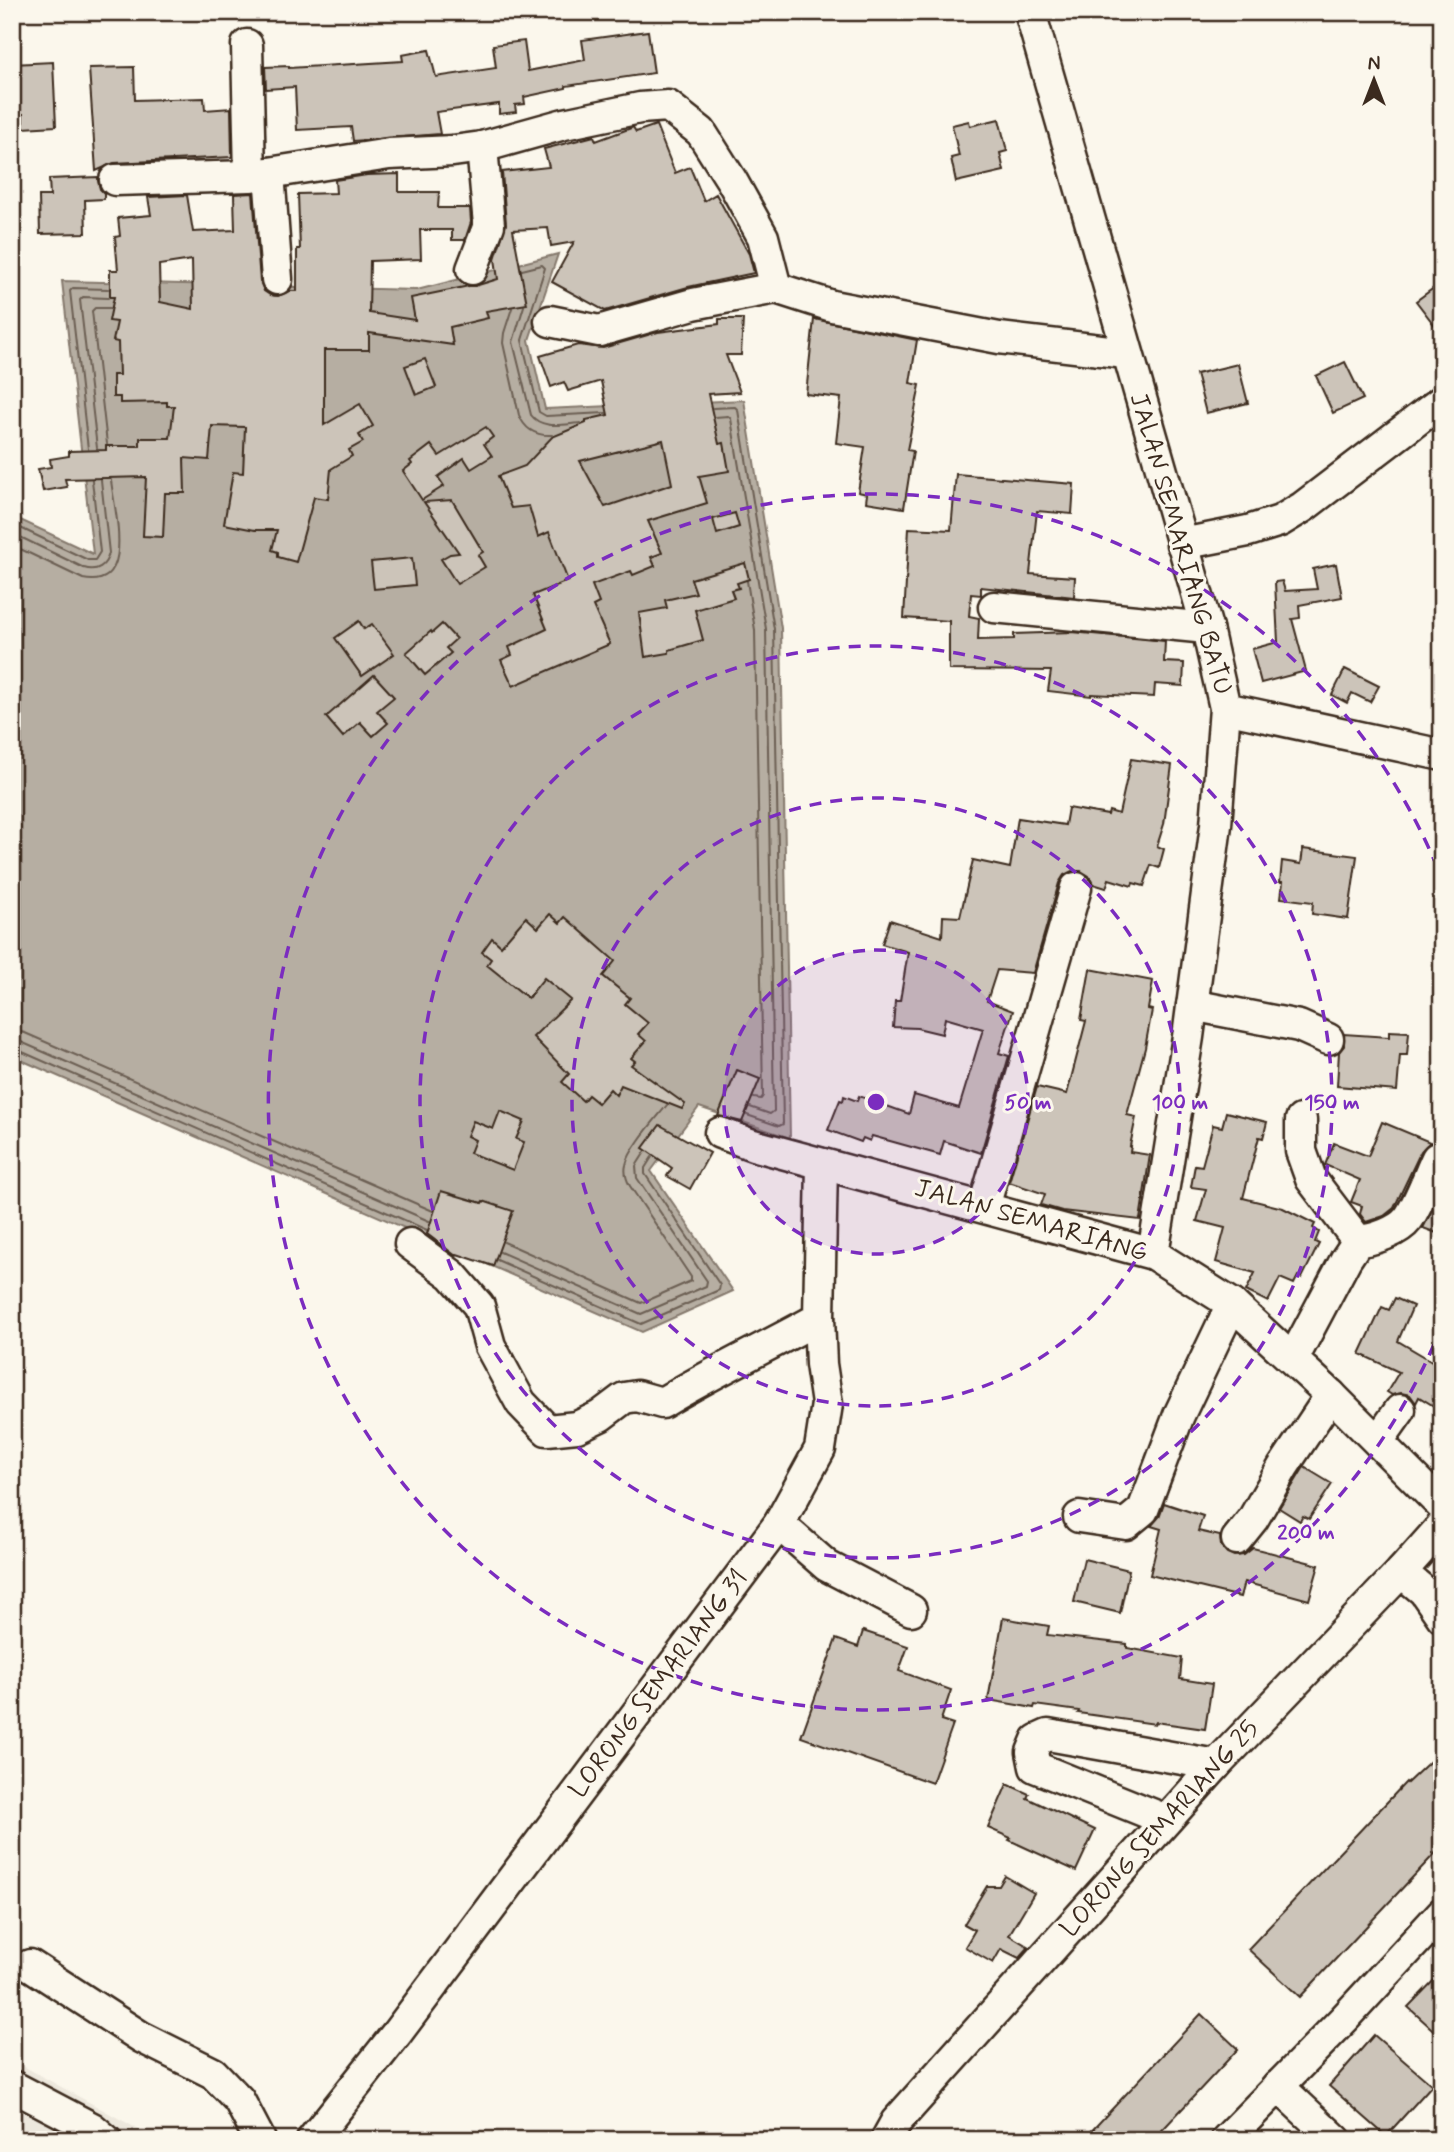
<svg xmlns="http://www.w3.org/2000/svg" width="1454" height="2152" viewBox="0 0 1454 2152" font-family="Mynerve,sans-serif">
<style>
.built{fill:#ede8dd}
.water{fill:#b6aea2;stroke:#85796d;stroke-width:2}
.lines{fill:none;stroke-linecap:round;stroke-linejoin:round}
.shore{stroke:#6c5f53;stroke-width:2}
.building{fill:#ccc4b9;stroke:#3b2a1e;stroke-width:2;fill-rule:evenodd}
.minor-casing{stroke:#3b2a1e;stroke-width:35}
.minor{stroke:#fbf7ec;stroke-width:30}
.ring{fill:none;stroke:#7b2cbf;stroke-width:3.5;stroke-dasharray:12 9}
.labels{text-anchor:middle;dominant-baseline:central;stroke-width:6;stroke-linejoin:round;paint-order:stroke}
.street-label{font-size:26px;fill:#3b2a1e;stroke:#fbf7ec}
.centre{fill:#7b2cbf;stroke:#fbf7ec;stroke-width:3.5}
.ring-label{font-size:21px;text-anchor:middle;font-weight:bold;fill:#7b2cbf;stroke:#fbf7ec;stroke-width:6;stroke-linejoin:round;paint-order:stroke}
</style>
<rect width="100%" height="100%" fill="#fbf7ec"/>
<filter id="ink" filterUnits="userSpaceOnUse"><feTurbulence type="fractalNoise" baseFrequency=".0143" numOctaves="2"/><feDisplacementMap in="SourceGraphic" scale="14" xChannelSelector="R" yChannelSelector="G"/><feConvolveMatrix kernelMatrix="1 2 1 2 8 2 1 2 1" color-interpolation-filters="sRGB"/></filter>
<g filter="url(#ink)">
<polygon class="built" points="12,2060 158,2140 12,2140"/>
<polygon class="water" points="558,254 529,340 545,409 744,400 781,628 790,1138 699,1107 651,1171 733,1291 642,1332 12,1056 12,516 93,554 62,281 417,290"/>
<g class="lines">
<g class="shore">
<polyline points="522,270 542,265 545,268 522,340 539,412 546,416 606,413"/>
<path d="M 524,306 L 513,342 L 531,415 C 542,430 564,424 581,423"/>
<path d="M 512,308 L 504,333 L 503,343 L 519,415 C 525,430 536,436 552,435"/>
<polyline points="713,408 735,407 738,410 774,629 783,1124 779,1126 747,1115"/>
<polyline points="715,417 728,416 731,419 766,629 774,1111 770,1114 750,1107"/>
<polyline points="107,444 92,311 95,308 110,308"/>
<polyline points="97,448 80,300 83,297 108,298"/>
<polyline points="88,449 70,291 73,288 108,289"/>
<polyline points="12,524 88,560 95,560 100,552 92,480"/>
<path d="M 12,533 L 84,568 C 97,572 106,566 109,553 L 101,480"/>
<path d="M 12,545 L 83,579 C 137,590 114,509 111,480"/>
<polyline points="747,581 755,630 763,1096 761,1099 754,1098"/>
<polyline points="12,1030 25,1033 433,1211"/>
<polyline points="12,1041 21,1042 429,1221"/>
<polyline points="12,1050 18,1050 427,1230"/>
<path d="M 504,1242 L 641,1303 L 691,1281 L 691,1277 L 630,1186 C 626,1179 624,1173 626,1165 C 629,1149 656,1119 667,1105"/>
<polyline points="500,1252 641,1314 706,1286 707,1281 637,1178 636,1166 645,1152"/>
<polyline points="497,1260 641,1324 719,1290 720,1285 645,1174 645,1168 652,1157"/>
</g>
</g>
<g class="building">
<polygon points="648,31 654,73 566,86 566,88 524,97 525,104 515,105 516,112 499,114 499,104 436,112 440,134 353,141 351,127 297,130 295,87 266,89 265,67 289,66 289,68 403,61 402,55 429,50 436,77 496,68 493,45 524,41 528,71 585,60 582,40"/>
<polygon points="53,62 56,126 23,128 23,114 13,115 12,64"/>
<polygon points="134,67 135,100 204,98 205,110 231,108 232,157 114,163 96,171 89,68"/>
<polygon points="999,119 1007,151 1000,153 1004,171 956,182 951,158 959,156 952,125 969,121 970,126"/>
<path d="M 656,125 L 675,173 L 690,167 L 704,201 L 716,194 L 749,254 L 754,273 L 688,287 L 605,311 L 552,282 L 574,242 L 551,246 L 548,228 L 513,230 L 527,304 L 486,311 L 488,318 L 450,327 L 453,345 L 369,333 L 369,350 L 324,350 L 324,425 L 360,404 L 373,426 L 359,435 L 363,442 L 349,450 L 352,456 L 331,469 L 328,499 L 314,497 L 296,562 L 278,557 L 278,552 L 272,550 L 277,530 L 255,530 L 224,524 L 233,472 L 243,473 L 245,427 L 212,426 L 209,460 L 184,458 L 185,493 L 165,493 L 163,537 L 143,536 L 146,477 L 65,479 L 67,487 L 43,491 L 38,469 L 51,467 L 50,459 L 69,456 L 69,451 L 106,450 L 106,446 L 140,446 L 140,438 L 170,438 L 174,406 L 167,406 L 167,402 L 120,403 L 120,397 L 113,397 L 113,375 L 119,375 L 118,342 L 113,341 L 117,322 L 109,321 L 114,297 L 110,297 L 110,270 L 118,270 L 115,237 L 120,236 L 118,218 L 151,215 L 148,197 L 187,195 L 193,232 L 235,230 L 234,194 L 253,193 L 260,281 L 264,291 L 270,295 L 278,296 L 289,291 L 297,291 L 297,249 L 300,249 L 298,194 L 336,193 L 335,180 L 367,175 L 399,174 L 399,192 L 439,192 L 438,208 L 470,208 L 471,222 L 465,240 L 452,240 L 452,230 L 420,230 L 421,259 L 370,261 L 369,313 L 415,320 L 411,298 L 469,286 L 475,286 L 498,279 L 495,259 L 506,224 L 502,172 L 549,167 L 544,149 L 594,136 L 596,141 L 631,128 L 633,127 L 636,132 ZM 192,260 L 193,309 L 160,302 L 159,265 Z"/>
<polygon points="98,177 98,181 100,189 104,193 104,199 85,200 86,233 40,234 39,196 50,196 49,179"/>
<polygon points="1442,282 1442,335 1416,301"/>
<path d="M 719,319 L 743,319 L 741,355 L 726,355 L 740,392 L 708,394 L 719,444 L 724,443 L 729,471 L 699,476 L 707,503 L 648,521 L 662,553 L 651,557 L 655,566 L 633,575 L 631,571 L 592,585 L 599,603 L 593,606 L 610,644 L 513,686 L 501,660 L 512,655 L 509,647 L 547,629 L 533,595 L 568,581 L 549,532 L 538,537 L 529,506 L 511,508 L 498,476 L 525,466 L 552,437 L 586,423 L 586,420 L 608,415 L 601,381 L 568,391 L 564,382 L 551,387 L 540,356 L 578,345 L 603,348 L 658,332 L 719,324 ZM 663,440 L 672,484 L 605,507 L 580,461 Z"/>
<polygon points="814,319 917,340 910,383 920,385 907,450 913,451 904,508 866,502 867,494 858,492 865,447 836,443 841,398 806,394"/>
<polygon points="425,359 436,387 416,395 405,366"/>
<polygon points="1345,362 1363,399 1333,413 1316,376"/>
<polygon points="1238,364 1248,403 1206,413 1196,374"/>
<polygon points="486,427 493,437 484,444 492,456 471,469 464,458 438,477 444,486 422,500 403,471 412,464 410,461 431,445 439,456"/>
<polygon points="956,474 1074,484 1072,514 1037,511 1030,574 1075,577 1074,597 981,587 981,595 971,594 969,616 979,618 978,640 1014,639 1014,634 1072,632 1165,641 1164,662 1184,663 1183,686 1155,684 1154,697 1091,694 1091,696 1048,691 1051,671 949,670 949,621 904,618 909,528 951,530"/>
<polygon points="452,500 483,552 478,555 485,567 457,584 441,559 450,554 459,553 424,502"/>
<polygon points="735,513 739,527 717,534 713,519"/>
<polygon points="412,558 415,585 374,589 371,562"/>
<polygon points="745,563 749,579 737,583 739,588 731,590 734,598 695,610 703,640 669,650 669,653 645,657 639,613 667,608 665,600 696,593 691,579"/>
<polygon points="1336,564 1342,597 1299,605 1300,618 1292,619 1306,671 1261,683 1252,649 1278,642 1275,582 1282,581 1285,591 1317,589 1313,569"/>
<polygon points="359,621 364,629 372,624 394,654 362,676 335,638"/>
<polygon points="442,624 456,639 446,648 451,653 425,675 406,653 431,631 432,633"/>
<polygon points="1345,669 1379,686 1370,702 1352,693 1347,703 1332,695"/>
<polygon points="374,675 394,697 377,711 388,723 373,736 360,722 343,737 326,717"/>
<polygon points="1131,759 1172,765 1164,824 1157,846 1164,849 1159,868 1151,865 1144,886 1133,883 1132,886 1109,879 1106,888 1093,884 1089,876 1081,871 1072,871 1064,875 1059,883 1033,973 997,970 987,1001 1013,1011 999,1053 1009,1056 981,1153 944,1141 940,1155 872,1136 870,1141 863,1138 861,1142 828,1130 840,1100 843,1101 844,1096 857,1101 859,1096 909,1114 914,1095 959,1108 983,1029 945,1018 942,1034 917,1028 893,1027 895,1001 900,1001 908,952 882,944 890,920 942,937 943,916 960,917 973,860 1010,868 1018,818 1065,825 1068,808 1108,815 1109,811 1119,814"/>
<polygon points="1303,849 1357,856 1348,919 1312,914 1313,902 1281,898 1283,882 1280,882 1282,861 1301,864"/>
<polygon points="550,914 560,923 565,917 615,961 603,976 630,998 625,1004 648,1023 638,1034 646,1041 631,1058 635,1061 631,1065 685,1104 682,1109 621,1085 616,1095 610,1089 598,1103 588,1095 583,1101 562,1082 569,1074 533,1037 571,1000 544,978 528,998 487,965 491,959 482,952 492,938 501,946 526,917 538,928"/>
<polygon points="1090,969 1153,981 1148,1009 1152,1010 1145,1048 1127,1115 1136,1117 1130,1146 1131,1146 1130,1152 1150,1155 1140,1220 1062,1211 1041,1205 1045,1194 1009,1182 1037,1087 1067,1094 1086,1021 1081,1020"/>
<polygon points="1389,1031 1409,1032 1407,1055 1400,1055 1397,1091 1337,1086 1339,1052 1344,1046 1344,1034 1389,1037"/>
<polygon points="737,1070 760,1079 742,1122 718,1116"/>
<polygon points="500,1111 524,1121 516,1139 524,1142 513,1170 470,1153 475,1140 467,1136 473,1121 493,1129"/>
<polygon points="1226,1112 1267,1122 1263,1138 1259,1137 1243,1198 1283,1208 1315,1224 1313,1228 1319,1232 1315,1242 1319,1244 1302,1278 1298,1276 1294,1284 1280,1278 1268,1302 1246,1291 1255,1273 1216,1262 1225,1228 1197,1221 1206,1189 1191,1187 1195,1165 1202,1166 1213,1125 1222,1127"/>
<polygon points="1382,1122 1430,1142 1421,1151 1394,1208 1384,1216 1366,1222 1360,1214 1362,1206 1351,1202 1360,1180 1325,1165 1334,1143 1368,1156"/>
<polygon points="660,1125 710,1153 690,1189 667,1176 672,1168 643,1148"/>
<polygon points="441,1191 482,1203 483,1201 513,1211 493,1266 457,1254 456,1256 427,1234"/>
<polygon points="1439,1197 1442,1198 1442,1235 1423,1228"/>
<polygon points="1395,1298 1413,1306 1398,1341 1442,1367 1442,1411 1419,1397 1416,1403 1410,1395 1401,1393 1392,1395 1387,1392 1399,1372 1360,1354 1382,1307 1389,1310"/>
<polygon points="1304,1467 1332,1484 1309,1519 1303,1516 1300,1521 1279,1508"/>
<polygon points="1164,1503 1203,1516 1198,1531 1220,1536 1221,1546 1227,1553 1234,1556 1244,1555 1253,1548 1319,1565 1309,1600 1244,1582 1240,1597 1150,1575 1161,1529 1151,1526 1159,1517"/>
<polygon points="1084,1559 1129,1570 1120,1613 1074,1602"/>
<polygon points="1003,1618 1049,1626 1047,1635 1127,1644 1127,1648 1182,1658 1180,1679 1212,1684 1205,1729 1156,1722 1155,1724 1078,1713 1079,1711 1035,1705 1034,1708 988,1700"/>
<polygon points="863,1631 908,1646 899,1671 951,1690 941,1720 953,1724 932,1783 801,1737 836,1639 858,1647"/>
<polygon points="1442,1750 1442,1846 1300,1997 1248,1949 1406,1782 1407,1783"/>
<polygon points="1007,1784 1029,1794 1027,1798 1095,1830 1076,1871 1009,1840 1011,1838 988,1828"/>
<polygon points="1005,1876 1034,1893 1009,1935 1029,1947 1019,1958 1001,1949 993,1963 965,1947 975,1930 964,1924 987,1886 999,1886"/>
<polygon points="1442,1972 1442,2038 1408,2007"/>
<polygon points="1201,2014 1238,2049 1153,2140 1083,2140"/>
<polygon points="1374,2035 1432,2085 1386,2136 1329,2086"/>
</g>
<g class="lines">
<defs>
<g id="minor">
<polyline points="1030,12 1207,628 1225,708 1216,825 1188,1037 1153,1254"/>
<polyline points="247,45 250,176"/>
<polyline points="269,173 277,279"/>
<polyline points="115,180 250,176 389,154 453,151 482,147 564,124 640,108 668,106 701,132 732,181 763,237 776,288"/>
<polyline points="472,269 489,225 482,147"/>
<polyline points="550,321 599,331 693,304 776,288 832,306 999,338 1126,353"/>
<polyline points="1182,544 1248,531 1280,521 1303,507 1442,401"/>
<polyline points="994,607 1207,628"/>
<polyline points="1225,708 1442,755"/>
<polyline points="1192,1005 1299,1026 1328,1039"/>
<polyline points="1301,1120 1301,1151 1311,1179 1358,1241"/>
<polyline points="720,1133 753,1145 1153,1254 1232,1304 1331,1395 1442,1506"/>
<polyline points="984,1207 1076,888"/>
<path d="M 410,1244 L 452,1275 L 479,1306 L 490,1346 L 521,1403 L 547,1430 L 577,1427 L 600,1416 L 624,1398 L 637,1396 L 662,1403 C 713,1372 767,1347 819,1318"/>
<path d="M 1293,1359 L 1346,1259 L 1358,1241 C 1373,1240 1398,1232 1408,1219 C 1418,1205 1429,1175 1437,1158"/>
<polyline points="1378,1441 1400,1410"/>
<polyline points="1079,1517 1126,1524 1143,1510 1179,1415 1232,1304"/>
<polyline points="779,1524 827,1566 911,1610"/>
<polyline points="1237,1539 1253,1519 1283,1467 1331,1395"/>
<polyline points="1401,1572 1424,1591 1442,1617"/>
<polyline points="1166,1820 1035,1767 1032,1752 1037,1740 1048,1735 1216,1765"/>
<polyline points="30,1965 141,2037 213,2073 239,2100 260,2140"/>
<polyline points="12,2086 92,2128 106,2140"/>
<polyline points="1278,2086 1336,2140"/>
<polyline points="312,2140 397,2033 779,1524 820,1449 827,1404 821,1364 819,1318 822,1164"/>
<polyline points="886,2140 896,2122 1216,1765 1401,1572 1442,1526"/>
<polyline points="1226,2140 1344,2019 1442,1913"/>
</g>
</defs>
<use href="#minor" class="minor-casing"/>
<use href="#minor" class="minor"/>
</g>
</g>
<circle cx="876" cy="1102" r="152" fill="#7b2cbf" fill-opacity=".12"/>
<g class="ring">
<circle cx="876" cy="1102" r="152"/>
<circle cx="876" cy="1102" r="304"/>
<circle cx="876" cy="1102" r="456"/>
<path d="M1442 1325A608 608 0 1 1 1442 879"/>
</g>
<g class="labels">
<g class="street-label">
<text transform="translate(1180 544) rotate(74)">JALAN SEMARIANG BATU</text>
<text transform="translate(1031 1221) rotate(16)">JALAN SEMARIANG</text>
<text transform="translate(659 1684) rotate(-53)">LORONG SEMARIANG 31</text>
<text transform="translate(1160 1829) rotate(-48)">LORONG SEMARIANG 25</text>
</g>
</g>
<circle cx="876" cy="1102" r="10" class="centre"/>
<g class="ring-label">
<text x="1028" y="1109">50 m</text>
<text x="1180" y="1109">100 m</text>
<text x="1332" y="1109">150 m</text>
<text x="1306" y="1539">200 m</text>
</g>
<rect width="1454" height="2152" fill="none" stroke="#fbf7ec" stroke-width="42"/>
<rect x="21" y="21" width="1412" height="2110" fill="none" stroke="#3b2a1e" stroke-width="2.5" filter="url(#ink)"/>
<g transform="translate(1374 80)" stroke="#fbf7ec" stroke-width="5" paint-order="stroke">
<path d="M0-5L12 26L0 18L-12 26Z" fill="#3b2a1e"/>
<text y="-10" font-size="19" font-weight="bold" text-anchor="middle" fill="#3b2a1e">N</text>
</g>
</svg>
